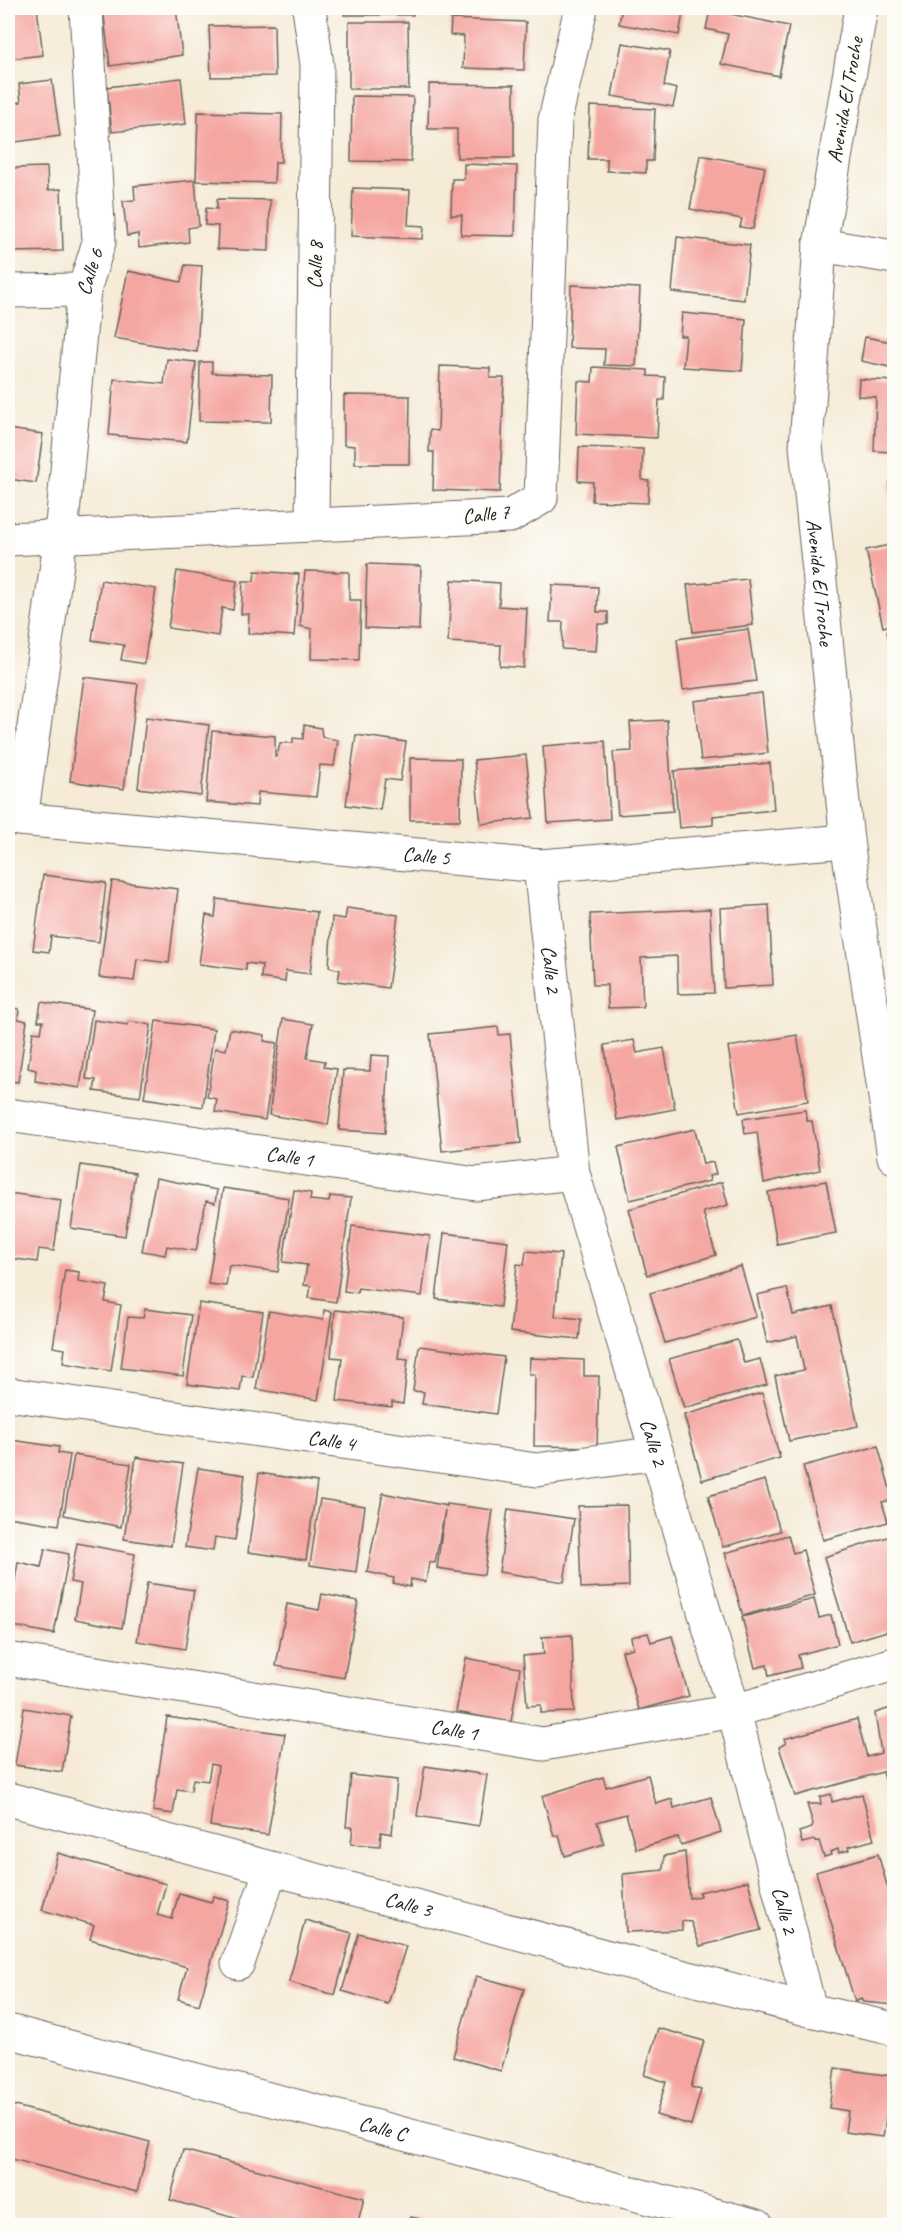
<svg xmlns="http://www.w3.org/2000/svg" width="902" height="2233" viewBox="0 0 902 2233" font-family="Caveat,sans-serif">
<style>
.building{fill:#f5a6a1}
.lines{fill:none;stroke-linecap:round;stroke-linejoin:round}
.minor-casing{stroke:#68645d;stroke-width:35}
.tertiary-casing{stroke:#68645d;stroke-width:35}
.minor{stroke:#fff;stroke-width:33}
.tertiary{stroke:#fff;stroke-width:33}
.labels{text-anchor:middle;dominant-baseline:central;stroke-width:4.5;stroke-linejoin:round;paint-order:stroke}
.street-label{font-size:21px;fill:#1c1c1c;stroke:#fdfcf7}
</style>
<rect width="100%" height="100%" fill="#fdfcf7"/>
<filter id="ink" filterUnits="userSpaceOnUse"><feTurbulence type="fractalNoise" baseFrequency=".0167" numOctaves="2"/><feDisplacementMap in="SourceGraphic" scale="12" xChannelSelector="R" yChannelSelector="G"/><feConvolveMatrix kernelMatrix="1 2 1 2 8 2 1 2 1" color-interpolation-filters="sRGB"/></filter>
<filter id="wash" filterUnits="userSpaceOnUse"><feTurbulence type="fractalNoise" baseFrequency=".008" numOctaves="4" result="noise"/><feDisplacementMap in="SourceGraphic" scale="24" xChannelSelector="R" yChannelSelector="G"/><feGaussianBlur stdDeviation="1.35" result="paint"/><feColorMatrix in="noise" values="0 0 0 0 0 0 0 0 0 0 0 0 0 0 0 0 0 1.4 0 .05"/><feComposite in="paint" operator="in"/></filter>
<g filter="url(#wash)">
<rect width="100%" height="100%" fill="#f5ebd7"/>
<g id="blocks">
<g class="building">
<polygon points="8,8 37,8 43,55 8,59"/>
<polygon points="103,8 176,8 182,55 110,66"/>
<rect x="344" y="8" width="69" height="7"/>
<polygon points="622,8 684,8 679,35 619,24"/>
<polygon points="738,8 777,8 777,13"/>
<polygon points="710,10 789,26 779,76 721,64 728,34 706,29"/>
<polygon points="451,19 526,22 524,70 463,68 464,36 450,35"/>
<polygon points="349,22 408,22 409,89 349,89"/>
<polygon points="274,25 275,76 211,77 209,26"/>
<polygon points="622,43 670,51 664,86 677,89 673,107 612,96"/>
<polygon points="181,78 186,124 112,132 107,87"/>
<polygon points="52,80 60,136 8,143 8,104 21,102 19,84"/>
<polygon points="429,84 514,85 514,158 457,158 457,129 428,129"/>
<polygon points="352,96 413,97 411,162 351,161"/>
<polygon points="590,106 655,109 653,161 646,161 646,173 607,171 607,159 588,159"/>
<polygon points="198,112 282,114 281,162 275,162 274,183 196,181"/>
<polygon points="700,155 765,167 753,229 740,227 742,219 690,209"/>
<polygon points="464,164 517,166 515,236 461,235 462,215 451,215 452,179 464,179"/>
<polygon points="47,167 48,190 61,189 63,251 8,252 8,193 13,193 13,168"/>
<polygon points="195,180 199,226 188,228 189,242 139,248 138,234 127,236 123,201 135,200 134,186"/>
<polygon points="353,188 410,190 408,225 424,226 423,239 351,236"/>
<polygon points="217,199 270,200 269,251 217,249 218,226 205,225 206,208 217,209"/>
<polygon points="677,237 750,245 744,300 672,292"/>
<polygon points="185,265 202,266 197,352 114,338 128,271 181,282"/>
<polygon points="571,285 640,288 636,366 604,365 605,349 569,348"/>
<polygon points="682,313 746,319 742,371 683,367 686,336 680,336"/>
<polygon points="893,334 894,368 861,361 865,337 892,342"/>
<polygon points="167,359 196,362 187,442 109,435 114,379 164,384"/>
<polygon points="200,362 212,362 212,373 272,375 271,422 199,421"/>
<polygon points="440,366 490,368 490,378 504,378 500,492 433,490 434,452 429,452 430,430 438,431"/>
<polygon points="593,367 648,370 648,376 665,377 664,400 659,400 657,438 576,434 578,381 592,382"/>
<polygon points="859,379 894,381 894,452 874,451 876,397 858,396"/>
<polygon points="344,395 410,396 409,464 355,464 355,446 344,445"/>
<polygon points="8,429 43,434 36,483 8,479"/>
<polygon points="579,447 643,449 642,480 649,481 648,503 592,501 593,482 578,481"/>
<polygon points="889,483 894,483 894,522 893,522"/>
<polygon points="894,544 894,624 883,627 866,550"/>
<polygon points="367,564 421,566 419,630 365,628"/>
<polygon points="177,571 237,581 233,610 222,608 218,636 168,628"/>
<polygon points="255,571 299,574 294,636 248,633 249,614 241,614 243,581 254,581"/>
<polygon points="305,571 349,572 349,600 361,600 359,660 311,659 312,629 300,626"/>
<polygon points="748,579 753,625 693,632 687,585"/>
<polygon points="101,580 156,589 144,664 121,660 124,645 92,640"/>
<polygon points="452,580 500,583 499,606 527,608 524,668 500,666 501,645 448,642"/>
<polygon points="552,585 598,587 597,612 608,612 608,624 598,624 596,651 562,649 563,622 550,622"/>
<polygon points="748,629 756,681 683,690 677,639"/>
<polygon points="894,630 894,645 890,646 887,632"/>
<polygon points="84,677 138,684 124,789 70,781"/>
<polygon points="762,693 768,753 701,760 694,701"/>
<polygon points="146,717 209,725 201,796 138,788"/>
<polygon points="667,720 673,811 618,815 613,752 632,751 630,722"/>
<polygon points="304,725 321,728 322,737 338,740 334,766 320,765 316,797 258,792 257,806 206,802 212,731 275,736 275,757 277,756 280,743 293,743 293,738 303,739"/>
<polygon points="356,735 406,742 400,781 385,779 380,810 346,805"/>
<polygon points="605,741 610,819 548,823 543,746"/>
<polygon points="526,755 533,818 481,824 474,760"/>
<polygon points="410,758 461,759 460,820 410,820"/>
<polygon points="770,763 774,810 713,816 713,825 679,828 674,771"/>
<polygon points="43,875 106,883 99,942 51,936 49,952 33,950"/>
<polygon points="112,881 178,889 169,963 137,959 134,981 99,977"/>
<polygon points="217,899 317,912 310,974 286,971 285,982 261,978 262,965 246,963 246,970 199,964 206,915 215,917"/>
<polygon points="769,905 773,985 724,988 720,908"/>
<polygon points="347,908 398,915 388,988 338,981 340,970 329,967 332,917 345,919"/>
<polygon points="710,909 714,993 678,994 677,956 641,958 643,1007 608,1008 607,985 593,985 590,914"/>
<polygon points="41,1002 92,1010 80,1088 35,1081 36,1070 28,1068 33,1032 41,1033 43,1021 38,1021"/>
<polygon points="8,1007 19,1009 18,1019 27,1021 18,1082 8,1081"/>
<polygon points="283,1019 313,1024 307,1058 325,1061 324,1067 337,1069 328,1125 269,1115"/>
<polygon points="94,1020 128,1025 129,1021 151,1025 140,1097 94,1091 96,1080 86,1079"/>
<polygon points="156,1021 214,1029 203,1107 144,1098"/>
<polygon points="498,1027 499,1035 510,1034 521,1143 442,1151 430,1034"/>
<polygon points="230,1029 265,1035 264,1041 277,1043 265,1120 215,1112 217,1099 207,1097 215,1048 226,1050"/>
<polygon points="797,1035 808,1101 739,1113 728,1047"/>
<polygon points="634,1040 637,1053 664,1048 675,1109 617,1120 604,1045"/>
<polygon points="371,1055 389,1056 385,1133 339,1130 343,1070 370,1071"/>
<polygon points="805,1110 807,1121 812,1121 820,1170 764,1183 757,1132 745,1134 743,1119"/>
<polygon points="695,1129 703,1164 713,1162 716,1174 709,1176 710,1181 630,1200 618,1147"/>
<polygon points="81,1165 135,1173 125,1236 71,1228"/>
<polygon points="156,1178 217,1190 215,1203 206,1201 196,1251 167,1246 165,1255 142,1251"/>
<polygon points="826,1181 836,1233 777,1244 768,1192"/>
<polygon points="722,1182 728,1205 703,1212 716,1255 647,1275 629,1209"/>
<polygon points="223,1188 289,1198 278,1272 229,1265 226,1286 208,1284"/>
<polygon points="294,1190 311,1193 310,1200 329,1202 330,1196 351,1198 336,1302 309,1298 311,1286 304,1285 307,1265 283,1262"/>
<polygon points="8,1193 61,1200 54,1251 39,1249 37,1262 8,1258"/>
<polygon points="352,1226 430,1236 422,1296 358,1288 357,1293 344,1291"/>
<polygon points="444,1233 508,1241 500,1307 436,1299"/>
<polygon points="526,1251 561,1254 555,1316 581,1319 579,1339 510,1332 517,1264 524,1265"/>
<polygon points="741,1266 756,1317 665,1343 650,1293"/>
<polygon points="65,1270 79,1272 78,1281 108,1286 105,1302 121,1305 111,1371 63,1363 65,1349 53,1347"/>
<polygon points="787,1288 793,1315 832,1306 858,1426 789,1441 775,1376 804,1370 797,1336 767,1343 757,1295"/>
<polygon points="199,1303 263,1312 253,1377 242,1376 240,1391 187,1384"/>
<polygon points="145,1309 191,1315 183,1376 121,1368 128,1317 143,1318"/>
<polygon points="324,1310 332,1312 318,1400 256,1389 269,1311 323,1320"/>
<polygon points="335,1310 403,1317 398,1358 408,1359 403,1404 392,1402 392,1407 337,1401 342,1358 331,1357"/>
<polygon points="737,1340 744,1363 760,1359 767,1385 684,1408 669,1359"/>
<polygon points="419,1346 504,1357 496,1414 422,1404 424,1392 413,1391"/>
<polygon points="530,1358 584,1360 584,1376 599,1376 597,1447 534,1446 535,1374 529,1374"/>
<polygon points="762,1393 780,1458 702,1480 684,1415"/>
<polygon points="11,1440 59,1447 58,1453 70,1455 59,1525 8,1517 8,1465"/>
<polygon points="878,1446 893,1500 882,1502 888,1522 823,1540 803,1466"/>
<polygon points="74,1455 131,1464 121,1527 64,1515"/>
<polygon points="136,1457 183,1464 171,1546 124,1539"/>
<polygon points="198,1468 245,1475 235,1540 215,1537 213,1551 185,1547"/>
<polygon points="259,1473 317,1482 306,1560 248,1552"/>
<polygon points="765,1480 780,1531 723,1547 708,1496"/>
<polygon points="383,1493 447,1506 447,1504 493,1510 484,1575 437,1568 445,1510 435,1563 429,1562 426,1582 411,1579 410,1587 393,1583 394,1578 367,1572"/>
<polygon points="320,1499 365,1506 356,1572 310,1565"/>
<polygon points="627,1505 629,1586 581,1588 578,1506"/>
<polygon points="508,1509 574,1519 564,1582 499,1572"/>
<polygon points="788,1535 793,1553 803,1550 815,1595 743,1616 725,1553"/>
<polygon points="894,1535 894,1629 850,1642 824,1557"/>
<polygon points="77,1543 135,1554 122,1628 75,1619 81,1584 70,1582"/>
<polygon points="45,1549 69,1554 54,1634 8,1625 18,1562 41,1567"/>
<polygon points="147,1583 194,1590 185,1649 137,1641"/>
<polygon points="322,1594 358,1601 344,1678 276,1666 287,1604 319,1610"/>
<polygon points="814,1599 819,1618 831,1615 838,1644 798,1655 801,1668 769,1676 767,1665 755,1668 742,1617"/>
<polygon points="648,1633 651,1642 672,1636 689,1696 639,1710 622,1651 633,1648 631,1637"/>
<polygon points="572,1635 574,1712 541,1713 541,1705 527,1706 523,1656 544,1654 542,1637"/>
<polygon points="466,1658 520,1668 511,1722 456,1712"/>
<polygon points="894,1707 894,1812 883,1772 795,1796 779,1747 786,1743 784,1739 857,1719 867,1757 881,1753 875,1713"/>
<polygon points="24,1708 71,1716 62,1772 15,1765"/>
<polygon points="167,1717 285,1734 268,1835 210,1826 218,1766 211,1764 208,1781 193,1779 191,1791 177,1789 173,1814 153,1811"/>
<polygon points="425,1766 487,1775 479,1826 417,1816"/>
<polygon points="351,1775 397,1780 392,1834 381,1832 380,1846 351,1844 353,1827 346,1827"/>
<polygon points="648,1775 656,1804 672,1799 674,1808 711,1797 721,1832 681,1845 678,1837 636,1849 626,1814 597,1822 604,1844 565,1856 559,1835 554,1836 542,1796 603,1777 606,1787"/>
<polygon points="831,1794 832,1802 862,1794 874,1840 848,1847 849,1850 839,1853 838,1849 830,1852 831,1855 824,1857 819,1841 815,1842 814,1840 802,1843 799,1832 812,1828 813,1824 807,1804 821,1804 820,1797"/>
<polygon points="685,1852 689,1898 700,1896 699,1892 748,1881 761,1930 700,1946 691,1922 682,1921 682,1930 626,1932 623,1874 663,1870 664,1856"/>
<polygon points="58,1853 166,1884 157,1915 172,1919 179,1893 211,1902 214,1896 229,1901 199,2005 178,1999 187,1967 90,1939 94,1925 42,1910"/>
<polygon points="878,1854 894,1910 894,2005 863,2002 861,1999 855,2002 816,1872"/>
<polygon points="305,1920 352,1933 335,1995 289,1982"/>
<polygon points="359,1933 406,1946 388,2004 342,1991"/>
<polygon points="476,1976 524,1989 501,2071 453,2057"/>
<polygon points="658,2028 704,2041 691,2087 701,2090 691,2125 656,2115 666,2082 644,2075"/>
<polygon points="835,2068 892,2076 883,2137 845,2132 848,2111 829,2108"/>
<polygon points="8,2104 150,2142 137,2192 8,2158"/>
<polygon points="183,2150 364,2198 357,2226 263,2226 170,2200"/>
<polygon points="411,2217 442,2225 441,2226 409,2226"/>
</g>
</g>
</g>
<g filter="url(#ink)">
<use href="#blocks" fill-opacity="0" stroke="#68645d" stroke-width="1.5"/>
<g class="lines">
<defs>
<g id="minor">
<polyline points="309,8 317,65 312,523"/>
<polyline points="820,245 894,257"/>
<polyline points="8,291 84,290"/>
<polyline points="8,539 510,516 541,498 555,120 581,8"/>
<path id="s1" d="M 8,818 L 540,866 L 847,841"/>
<path id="s2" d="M 21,819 L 61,535 L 84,290 L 99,242 L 86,8"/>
<path id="s3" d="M 540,866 L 573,1173 L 734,1711 L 810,2010"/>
<path id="s4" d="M 8,1115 L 476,1184 L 573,1173"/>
<path id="s5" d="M 8,1394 L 537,1470 L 657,1453"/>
<path id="s6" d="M 8,1659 L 543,1744 L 734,1711 L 894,1664"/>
<path id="s7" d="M 8,1799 L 810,2010 L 894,2029"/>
<polyline points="238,1963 271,1869"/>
<path id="s8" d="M 8,2031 L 757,2226"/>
</g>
<g id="tertiary">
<path id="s9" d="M 861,8 L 820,245 L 806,446 L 847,841 L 894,1157"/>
</g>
</defs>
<use href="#minor" class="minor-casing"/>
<use href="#tertiary" class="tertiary-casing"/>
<use href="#minor" class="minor"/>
<use href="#tertiary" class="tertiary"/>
</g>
</g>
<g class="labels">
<g class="street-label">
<text transform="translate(845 100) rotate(-80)">Avenida El Troche</text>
<text transform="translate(315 265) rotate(-89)">Calle 8</text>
<text stroke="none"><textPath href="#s2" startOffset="552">Calle 6</textPath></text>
<text transform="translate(486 514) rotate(-7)">Calle 7</text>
<text stroke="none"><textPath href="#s9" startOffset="579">Avenida El Troche</textPath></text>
<text stroke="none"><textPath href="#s1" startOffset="420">Calle 5</textPath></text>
<text stroke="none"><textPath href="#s3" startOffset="104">Calle 2</textPath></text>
<text stroke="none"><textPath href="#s4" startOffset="285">Calle 1</textPath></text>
<text stroke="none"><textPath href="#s5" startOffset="327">Calle 4</textPath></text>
<text stroke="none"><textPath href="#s3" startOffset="590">Calle 2</textPath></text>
<text stroke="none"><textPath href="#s6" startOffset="452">Calle 1</textPath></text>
<text stroke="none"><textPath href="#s7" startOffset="414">Calle 3</textPath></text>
<text stroke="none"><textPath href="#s3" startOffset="1076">Calle 2</textPath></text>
<text stroke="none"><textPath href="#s8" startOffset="387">Calle C</textPath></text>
</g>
</g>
<rect width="902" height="2233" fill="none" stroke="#fdfcf7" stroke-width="30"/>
</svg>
